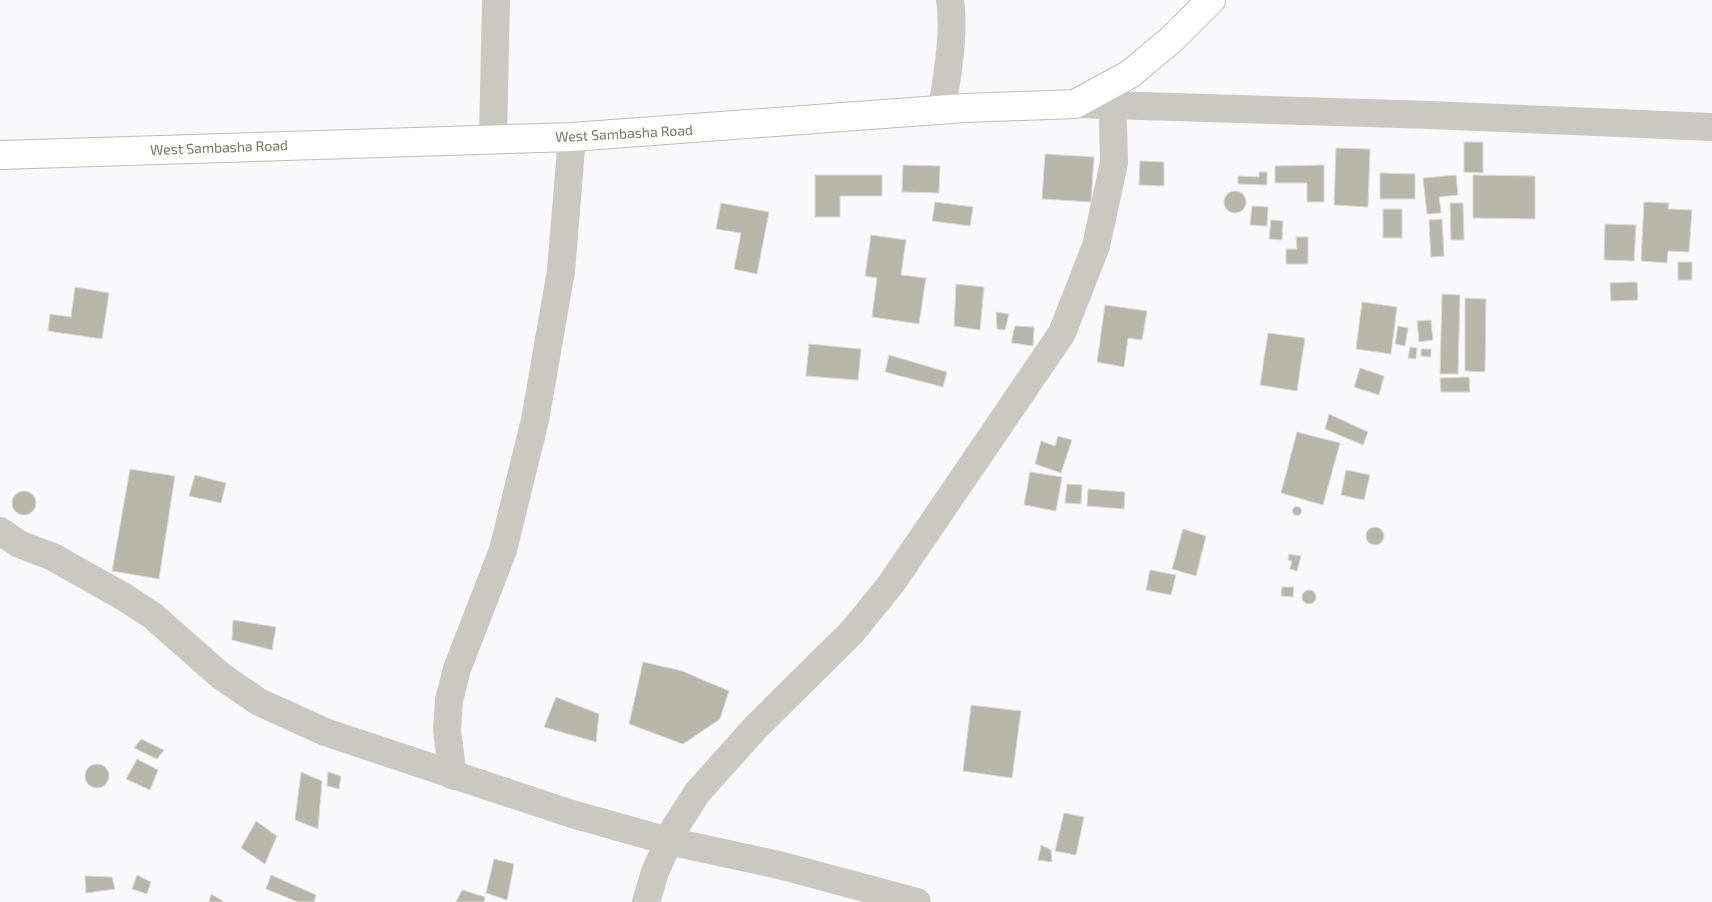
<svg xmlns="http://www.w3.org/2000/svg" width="1712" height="902" viewBox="0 0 1712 902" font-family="'Exo 2',sans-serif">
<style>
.building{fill:#b8b6a8;stroke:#dbdadc}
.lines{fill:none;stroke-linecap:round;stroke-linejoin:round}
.secondary-casing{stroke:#bebdb4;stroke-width:30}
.street{stroke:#cac9c1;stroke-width:28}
.secondary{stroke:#fff;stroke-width:28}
.labels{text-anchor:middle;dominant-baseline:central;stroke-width:5;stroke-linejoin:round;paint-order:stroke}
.street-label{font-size:14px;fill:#76745d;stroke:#fff}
</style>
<rect width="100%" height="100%" fill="#f9f8fa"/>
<g class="building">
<polygon points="1464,142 1483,142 1483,173 1464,172"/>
<polygon points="1336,148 1370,149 1368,207 1334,205"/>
<polygon points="1045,154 1094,157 1091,202 1042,199"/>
<polygon points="1140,161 1164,162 1164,186 1139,185"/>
<polygon points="903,165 940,166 939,193 902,192"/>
<polygon points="1324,165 1324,202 1307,202 1307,183 1275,183 1275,166"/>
<polygon points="1259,172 1267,172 1267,185 1238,184 1238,176 1259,177"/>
<polygon points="1380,173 1415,174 1415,199 1380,199"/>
<polygon points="815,175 882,175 882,196 840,196 840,217 815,217"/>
<polygon points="1456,175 1458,195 1439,197 1441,213 1427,214 1423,178"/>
<polygon points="1473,175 1535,176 1535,219 1473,218"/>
<circle cx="1235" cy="202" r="11"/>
<polygon points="935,202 973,207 970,226 932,221"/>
<polygon points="1644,202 1669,203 1668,209 1692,210 1689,252 1668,251 1667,263 1641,261"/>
<polygon points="721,203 769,212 757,274 734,269 741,233 716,229"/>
<polygon points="1450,203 1463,203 1464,240 1451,240"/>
<polygon points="1252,206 1268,207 1267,226 1250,225"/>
<rect x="1383" y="209" width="19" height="29"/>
<polygon points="1442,219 1444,256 1431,257 1429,220"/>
<polygon points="1271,220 1283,221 1282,240 1269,239"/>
<polygon points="1605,224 1636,225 1634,261 1604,260"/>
<polygon points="871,235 906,240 901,275 926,278 919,324 872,317 877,278 865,276"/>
<polygon points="1296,237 1308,237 1308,264 1286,264 1286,249 1297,249"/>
<rect x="1678" y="262" width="14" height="18"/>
<polygon points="1637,282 1638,300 1611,301 1610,283"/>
<polygon points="956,284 984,287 980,330 954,326"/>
<polygon points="75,287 109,293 102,339 48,331 50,314 71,317"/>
<polygon points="1442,294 1460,295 1458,374 1440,374"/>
<polygon points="1465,298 1486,299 1485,372 1465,371"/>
<polygon points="1362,302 1397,307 1391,354 1356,349"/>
<polygon points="1105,305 1147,311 1142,340 1128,338 1124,367 1097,362"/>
<polygon points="996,312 1009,314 1005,330 997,329"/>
<polygon points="1431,320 1433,340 1419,342 1417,321"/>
<polygon points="1015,326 1034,327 1033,346 1011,343"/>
<polygon points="1398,326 1408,328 1405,346 1395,344"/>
<polygon points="1268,333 1305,338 1297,391 1260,385"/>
<polygon points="809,344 861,349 858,380 806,376"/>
<polygon points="1410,347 1417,348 1416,359 1408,358"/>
<polygon points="1421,349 1431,349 1431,357 1421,356"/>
<polygon points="889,355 947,372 943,387 885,372"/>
<polygon points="1360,368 1384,376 1379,395 1354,387"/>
<polygon points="1469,377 1470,392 1441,392 1440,378"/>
<polygon points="1329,414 1368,432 1363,445 1325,429"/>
<polygon points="1297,432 1340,443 1323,505 1281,493"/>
<polygon points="1058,436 1072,440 1061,473 1035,464 1041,441 1055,446"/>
<polygon points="130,469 175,476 159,579 112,571"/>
<polygon points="1346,470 1370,475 1364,500 1341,495"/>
<polygon points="1030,472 1062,477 1056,511 1024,505"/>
<polygon points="195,475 226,483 221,503 189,496"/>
<polygon points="1067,484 1082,485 1081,504 1065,503"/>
<polygon points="1088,489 1125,492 1124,509 1087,506"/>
<circle cx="24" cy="503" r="12"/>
<circle cx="1297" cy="511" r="4.5"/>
<circle cx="1375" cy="536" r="9"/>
<polygon points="1183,529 1206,536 1196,576 1172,569"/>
<polygon points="1289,554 1301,556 1297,571 1290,569 1292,561 1288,560"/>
<polygon points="1150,570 1176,575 1171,595 1146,590"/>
<polygon points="1282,587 1294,587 1293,597 1281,596"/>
<circle cx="1309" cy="597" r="7"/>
<polygon points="233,620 276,627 272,650 232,640"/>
<polygon points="643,662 682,671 729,691 720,719 683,744 629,724"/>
<polygon points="556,697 599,714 596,742 544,727"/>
<polygon points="971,705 1021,711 1012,778 963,771"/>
<polygon points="141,739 164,750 157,759 134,748"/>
<polygon points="137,759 158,770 150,790 126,779"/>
<circle cx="97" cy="776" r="12"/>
<polygon points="301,772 322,781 318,829 295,820"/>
<polygon points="328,772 341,776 339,789 327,786"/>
<polygon points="1064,813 1084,817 1076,855 1055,851"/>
<polygon points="256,821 277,836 265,864 241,848"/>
<polygon points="1041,845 1051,850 1052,862 1038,860"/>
<polygon points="494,859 514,864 507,900 486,893"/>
<polygon points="137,875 151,882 147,894 132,889"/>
<polygon points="271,875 316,895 314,902 298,902 266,889"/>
<polygon points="85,876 112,877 115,889 86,893"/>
<polygon points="462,890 485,897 484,902 456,902"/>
<polygon points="211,894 223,901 222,902 209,902"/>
</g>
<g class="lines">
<defs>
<polyline id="secondary" points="0,155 572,137 965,108 1075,104 1130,74 1172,39 1211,0"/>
</defs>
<use href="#secondary" class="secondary-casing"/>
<g class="street">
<polyline points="1075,104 1430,115 1712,127"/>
<path d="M 942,110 C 947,75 955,35 950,0"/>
<polyline points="493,139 496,0"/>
<polyline points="0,531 19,544 53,557 124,597 153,616 221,676 259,702 325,732 572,814 668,841 779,865 917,902"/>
<polyline points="453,776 447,731 449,700 457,669 503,550 535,420 561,271 572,137"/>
<polyline points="646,902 655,872 674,829 697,793 755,728 852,632 891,584 1062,333 1096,246 1114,163 1113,123"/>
</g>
<use href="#secondary" class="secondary"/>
</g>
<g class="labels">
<g class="street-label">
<text transform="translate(624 133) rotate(-3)">West Sambasha Road</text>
<text transform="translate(219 147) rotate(-2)">West Sambasha Road</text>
</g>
</g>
</svg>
